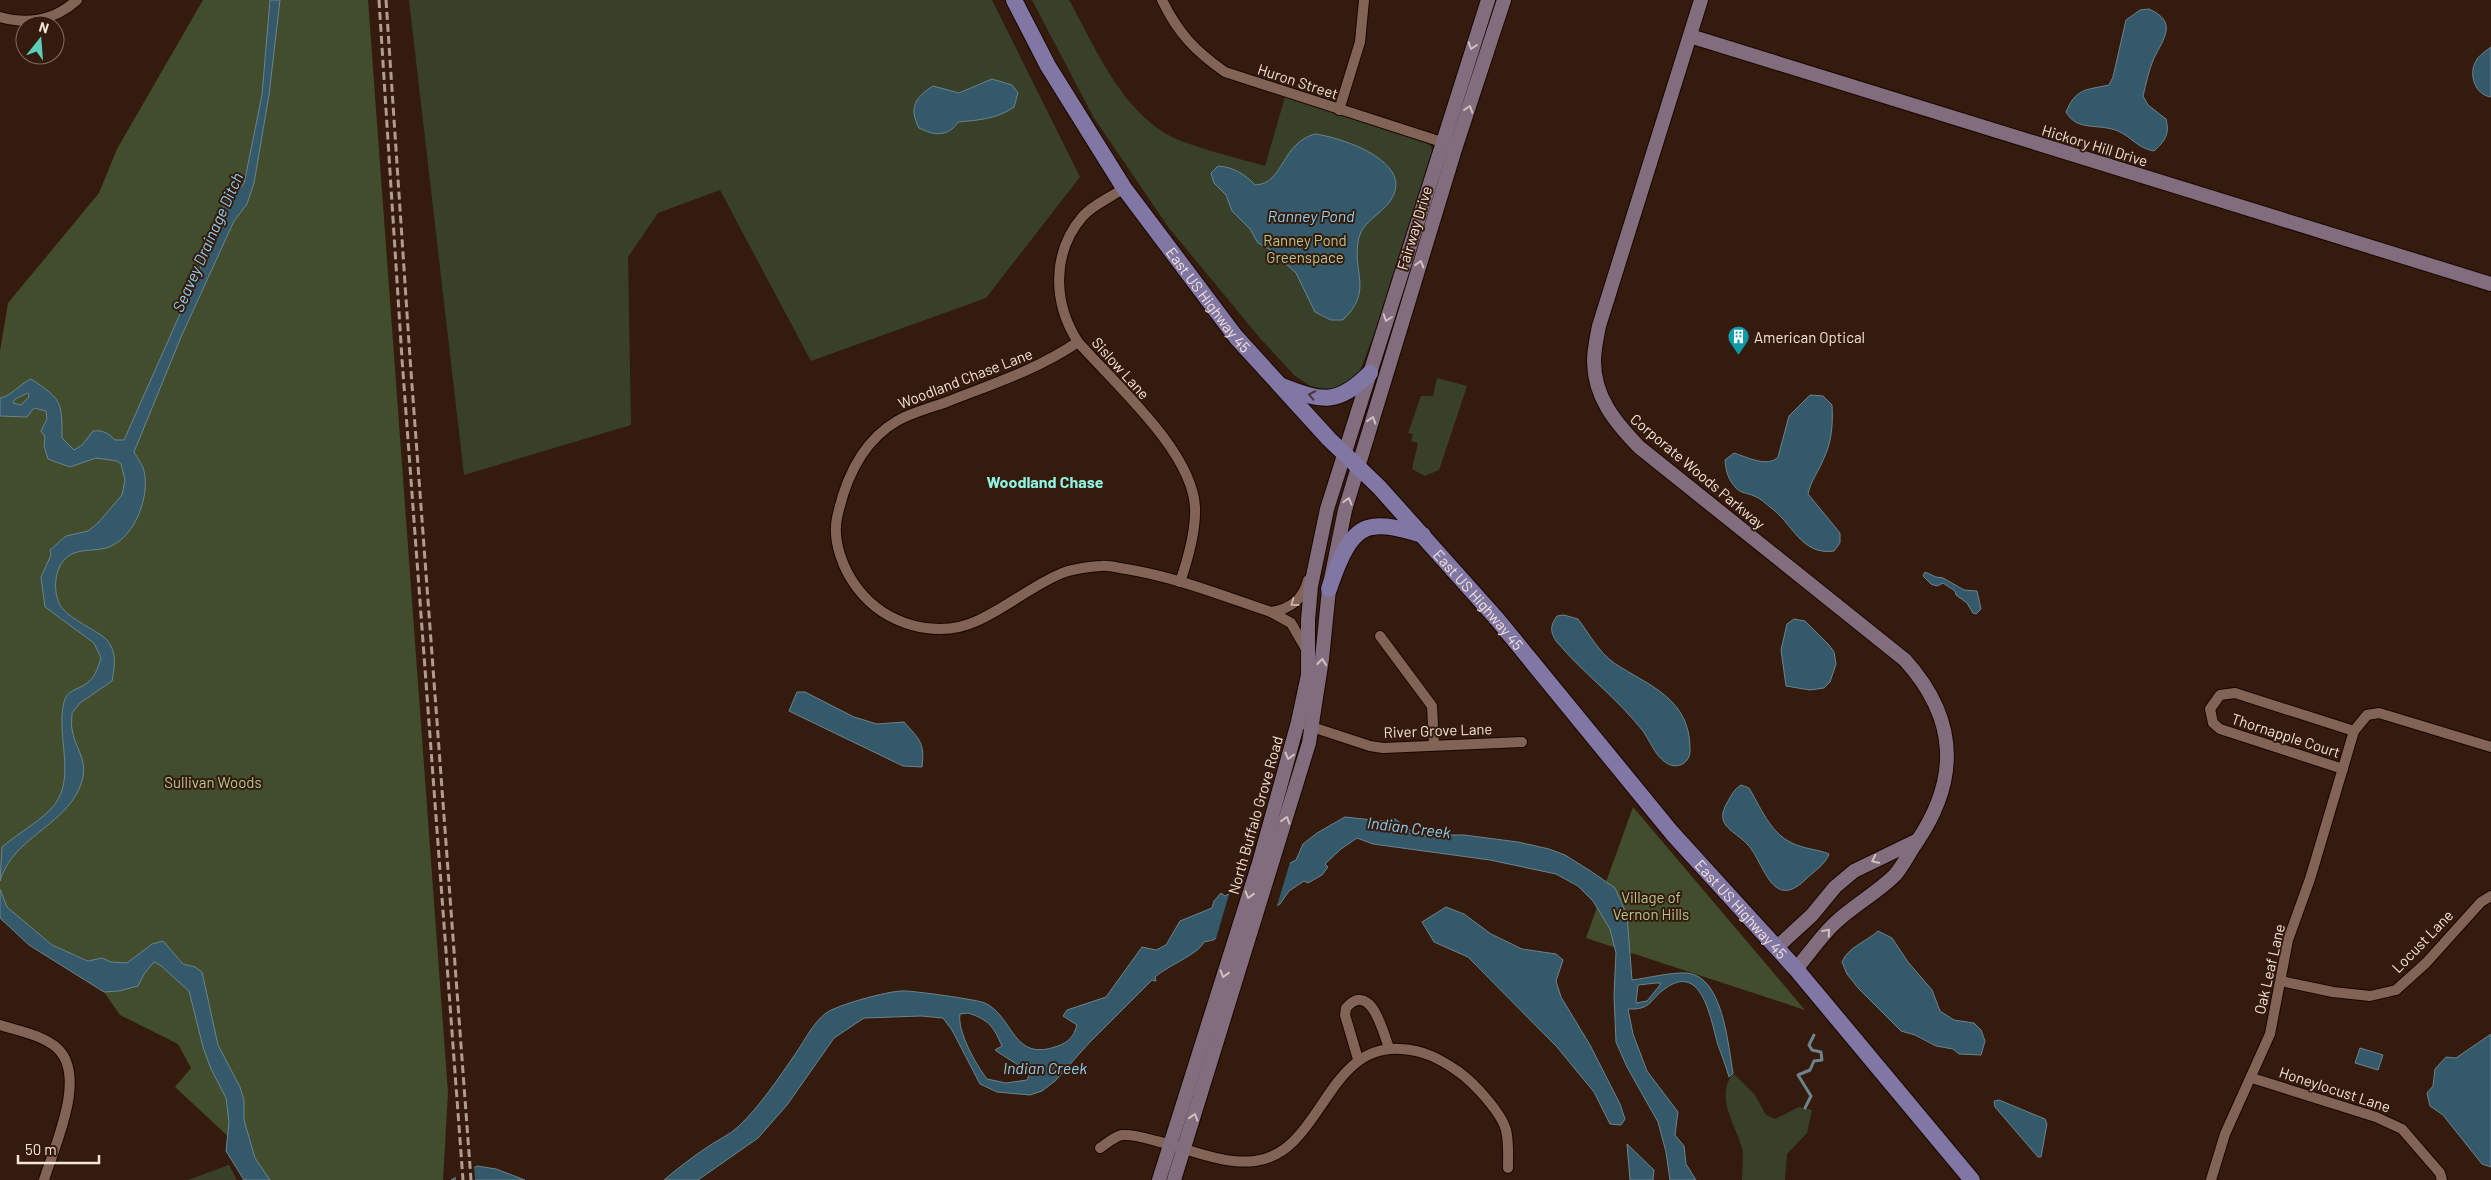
<svg xmlns="http://www.w3.org/2000/svg" width="2491" height="1180" viewBox="0 0 2491 1180" font-family="Barlow,sans-serif">
<style>
.green{fill:#384029}
.forest{fill:#424d2d}
.water{fill:#33596b;stroke:#6d838d;fill-rule:evenodd}
.pier{fill:#341b0e}
.lines{fill:none;stroke-linecap:round;stroke-linejoin:round}
.stream{stroke:#6d838d;stroke-width:3}
.street-casing{stroke:#1a0500;stroke-width:12}
.secondary-casing{stroke:#1a0500;stroke-width:16}
.primary-casing{stroke:#1a0500;stroke-width:18}
.street{stroke:#826456;stroke-width:10}
.secondary{stroke:#816d7d;stroke-width:14}
.primary{stroke:#8077a4;stroke-width:16}
.rail{stroke:#b09c92;stroke-width:3;stroke-dasharray:8 4;stroke-linecap:butt}
.oneway{stroke:#d2c0bf}
.oneway2{stroke:#4b373b}
.oneway3{stroke:#c7b1a6}
.labels{text-anchor:middle;dominant-baseline:central;stroke-width:4;stroke-linejoin:round;paint-order:stroke}
.street-label{font-size:15px;fill:#f5e4db;stroke:#341b0e}
.park-label{font-size:15px;fill:#b3c88e;stroke:#341b0e}
.poi-label{font-size:15px;fill:#f5e4db;stroke:#341b0e;text-anchor:start}
.water-label{font-size:16px;font-style:italic;fill:#8dd1f1;stroke:#341b0e}
.neighbourhood-label{font-size:16px;font-weight:bold;fill:#90f6e3;stroke:#341b0e}
</style>
<rect width="100%" height="100%" fill="#341b0e"/>
<g class="green">
<polygon points="409,0 992,0 1080,177 986,298 811,361 720,190 658,213 628,257 631,425 464,475"/>
<path d="M 1032,0 L 1069,0 C 1097,50 1124,118 1181,141 C 1208,151 1237,158 1265,166 L 1285,97 L 1423,141 L 1431,146 L 1433,155 L 1377,326 L 1360,371 L 1343,386 L 1327,390 L 1310,386 L 1294,375 L 1259,337 L 1169,228 L 1094,118 Z"/>
<polygon points="1437,378 1467,386 1439,470 1425,476 1412,469 1418,443 1411,441 1413,434 1408,433 1421,396 1433,396"/>
<path d="M 1733,1073 L 1755,1095 L 1766,1115 L 1775,1119 L 1799,1107 L 1812,1110 L 1807,1133 L 1787,1154 L 1785,1180 L 1742,1180 C 1742,1170 1744,1157 1742,1148 C 1735,1123 1715,1098 1733,1073 Z"/>
<polygon points="229,1165 237,1180 188,1180"/>
</g>
<g class="forest">
<polygon points="203,0 368,0 448,1093 443,1180 265,1180 247,1154 175,1087 191,1068 178,1044 120,1015 104,992 111,970 52,945 7,907 0,913 0,351 8,303 99,193 117,149"/>
<polygon points="1633,807 1805,1010 1586,938"/>
</g>
<g class="water">
<path d="M 270,0 L 280,0 L 269,95 L 254,183 L 247,204 L 234,221 L 181,337 L 134,452 C 138,459 144,466 145,476 C 148,502 133,540 106,548 C 95,551 82,549 72,554 C 54,562 51,593 62,608 C 73,621 93,628 106,639 C 117,651 115,665 112,681 L 80,703 L 72,713 C 72,718 71,724 72,729 C 74,746 87,759 83,777 C 73,824 13,835 0,881 L 2,847 C 17,834 36,824 50,810 C 79,781 55,737 64,702 C 67,690 77,690 86,684 C 95,678 98,667 101,658 L 94,643 L 45,607 L 41,577 L 51,555 L 50,550 L 66,536 L 88,531 L 98,523 L 122,495 L 125,480 L 121,464 L 117,461 L 96,458 L 70,467 L 48,459 L 44,446 L 45,437 L 41,431 L 47,419 L 46,411 L 34,408 L 27,417 L 0,416 L 0,398 C 12,396 19,384 31,379 C 62,399 62,402 62,438 L 74,450 L 82,445 L 93,431 C 103,430 108,433 115,440 L 124,440 L 220,224 L 224,206 L 244,184 L 262,95 ZM 28,393 L 29,397 L 21,405 L 13,403 L 15,399 Z"/>
<path d="M 2149,9 C 2178,22 2164,38 2154,58 C 2149,69 2146,84 2143,96 L 2148,105 L 2166,119 C 2170,134 2165,141 2154,151 C 2137,148 2132,137 2118,131 C 2099,123 2077,132 2066,112 C 2076,88 2086,90 2109,85 L 2113,77 L 2126,20 L 2140,10 Z"/>
<path d="M 2491,47 L 2491,97 C 2475,95 2468,74 2476,61 C 2478,56 2487,50 2491,47 Z"/>
<path d="M 992,79 L 1012,85 L 1018,93 L 1014,107 C 997,119 979,120 958,122 C 948,137 935,136 919,128 C 908,107 916,97 933,86 L 959,93 Z"/>
<path d="M 1315,134 C 1339,137 1408,159 1394,194 C 1386,214 1361,219 1358,242 C 1353,275 1373,290 1343,320 L 1331,320 L 1315,312 L 1296,273 L 1269,249 L 1258,243 L 1250,229 L 1232,211 L 1226,195 L 1214,183 L 1211,173 L 1218,166 C 1233,167 1245,174 1255,185 C 1284,184 1281,143 1315,134 Z"/>
<path d="M 1810,395 L 1823,396 L 1832,405 C 1833,424 1832,441 1824,458 C 1819,471 1811,480 1808,494 L 1840,533 L 1840,543 L 1834,551 C 1801,556 1792,522 1770,507 C 1765,503 1760,498 1754,496 C 1748,493 1740,493 1736,488 C 1728,479 1726,472 1725,460 L 1734,453 C 1747,457 1768,468 1778,457 L 1789,416 Z"/>
<polygon points="1925,572 1936,577 1943,578 1964,590 1977,591 1981,609 1976,614 1973,613 1967,603 1956,595 1955,591 1943,583 1937,586 1931,584 1923,576"/>
<path d="M 1564,615 L 1578,619 C 1590,635 1598,651 1614,663 C 1649,686 1690,698 1690,749 C 1691,763 1677,771 1665,762 C 1655,755 1650,741 1643,731 C 1617,698 1583,673 1556,641 C 1550,631 1550,626 1557,616 Z"/>
<polygon points="1794,619 1805,621 1829,645 1834,652 1836,664 1830,682 1824,688 1810,690 1786,686 1781,650 1787,624"/>
<path d="M 797,692 L 805,692 L 854,717 L 877,724 L 904,722 C 920,740 925,743 922,767 L 903,766 L 789,711 Z"/>
<path d="M 1741,785 L 1749,788 C 1760,806 1770,833 1792,843 C 1804,849 1817,849 1829,854 C 1826,864 1813,872 1806,879 C 1772,913 1764,862 1748,845 C 1736,831 1713,826 1727,803 C 1731,796 1734,789 1741,785 Z"/>
<path d="M 1345,817 L 1382,821 L 1395,819 L 1417,835 L 1464,835 L 1518,842 L 1549,849 L 1565,855 L 1592,872 L 1615,888 L 1627,915 L 1632,980 C 1648,978 1672,972 1687,973 C 1723,976 1728,1045 1733,1073 L 1729,1077 C 1726,1066 1722,1056 1718,1045 C 1711,1022 1703,962 1666,988 C 1649,999 1653,1010 1628,1009 L 1633,1034 L 1647,1071 L 1678,1112 L 1675,1135 L 1684,1146 L 1686,1164 L 1696,1180 L 1670,1180 L 1666,1152 L 1658,1122 L 1627,1067 L 1616,1042 L 1614,995 L 1616,953 L 1610,929 L 1593,901 L 1578,886 L 1556,874 L 1490,860 L 1373,844 L 1357,838 L 1341,849 L 1325,864 L 1328,867 L 1322,875 L 1308,883 L 1304,881 L 1289,891 L 1280,904 L 1213,940 L 1204,942 C 1199,954 1167,966 1155,977 L 1156,981 L 1152,980 L 1089,1043 L 1055,1081 L 1042,1091 L 1030,1095 L 997,1092 L 980,1084 L 952,1030 L 943,1018 L 921,1016 L 864,1018 L 834,1038 L 787,1105 L 758,1138 L 698,1180 L 664,1180 C 677,1169 691,1158 706,1148 C 716,1141 729,1135 738,1127 C 761,1105 778,1079 796,1053 C 805,1040 813,1023 826,1013 C 837,1005 888,991 902,991 C 909,990 980,1000 985,1003 C 1015,1018 1012,1063 1058,1046 C 1069,1042 1074,1036 1077,1025 L 1063,1016 L 1067,1010 L 1106,997 L 1142,947 L 1156,950 L 1166,945 L 1180,921 L 1212,908 L 1214,901 L 1221,893 L 1225,896 L 1296,860 L 1303,844 L 1317,833 ZM 1656,983 L 1660,983 L 1660,985 L 1647,1001 L 1636,1003 L 1638,985 ZM 968,1013 C 990,1020 994,1028 1002,1046 L 995,1050 C 996,1051 1024,1069 1027,1070 L 1030,1073 L 1027,1080 L 1006,1083 L 987,1079 C 976,1065 957,1031 960,1014 Z"/>
<polygon points="0,889 7,907 52,945 88,961 102,958 111,962 127,963 152,944 163,941 183,964 195,967 202,972 218,1045 240,1087 244,1100 244,1120 255,1158 270,1180 244,1180 226,1151 229,1122 226,1098 211,1069 203,1047 189,991 160,965 154,962 144,974 138,986 119,991 104,992 29,945 0,918"/>
<polygon points="1446,907 1464,914 1491,934 1522,949 1556,954 1563,960 1556,981 1561,997 1590,1045 1620,1104 1625,1119 1621,1125 1610,1124 1594,1092 1557,1047 1468,957 1434,942 1422,922"/>
<path d="M 1878,931 L 1892,938 L 1908,962 L 1932,990 L 1940,1011 L 1954,1020 L 1974,1023 L 1981,1030 L 1985,1041 L 1981,1055 L 1959,1054 L 1953,1049 L 1936,1046 L 1915,1035 L 1901,1031 L 1859,989 L 1847,974 L 1842,962 C 1848,947 1866,942 1878,931 Z"/>
<polygon points="2491,1034 2491,1167 2482,1164 2443,1115 2430,1106 2427,1093 2433,1086 2435,1069 2446,1057 2456,1058"/>
<polygon points="2360,1048 2383,1055 2378,1070 2355,1063"/>
<polygon points="1999,1100 2045,1119 2047,1124 2041,1157 2038,1157 1995,1107 1994,1101"/>
<polygon points="1627,1144 1654,1170 1653,1180 1630,1180"/>
<polygon points="477,1166 496,1169 525,1180 451,1180"/>
</g>
<g class="pier">
<polygon points="1291,859 1276,909 1215,942 1230,891"/>
<polygon points="474,1165 475,1180 456,1180 456,1174"/>
</g>
<g class="lines">
<polyline class="stream" points="1805,1108 1811,1096 1798,1075 1810,1070 1814,1061 1822,1060 1821,1052 1812,1050 1809,1045 1814,1035"/>
<defs>
<g id="street">
<path d="M 1162,0 C 1178,33 1195,51 1225,72 L 1448,144"/>
<path d="M 0,17 C 28,25 55,20 77,0"/>
<polyline points="1339,110 1360,42 1364,0"/>
<path d="M 1124,188 C 1110,198 1094,204 1083,216 C 1051,253 1053,303 1078,342 C 1115,384 1192,451 1195,507 C 1196,532 1188,559 1180,582"/>
<path d="M 1078,342 C 1035,371 992,384 944,403 C 929,408 911,413 897,421 C 861,442 845,480 837,518 C 832,542 844,571 858,589 C 886,625 937,640 979,620 C 1007,607 1032,586 1060,574 C 1071,569 1088,567 1101,566 C 1109,565 1118,568 1126,569 C 1176,577 1223,596 1271,612"/>
<polyline points="1380,636 1432,706 1434,745"/>
<path d="M 1306,649 L 1291,623 L 1271,612 C 1290,609 1303,600 1308,580"/>
<polyline points="1306,725 1370,746 1383,748 1522,742"/>
<polyline points="2343,769 2220,729 2213,723 2210,709 2220,695 2235,693 2354,731"/>
<polyline points="2281,981 2333,992 2370,996 2396,990 2426,963 2481,902 2491,896"/>
<path d="M 0,1025 C 19,1031 42,1035 57,1048 C 88,1076 54,1147 44,1180"/>
<path d="M 1358,1059 L 1345,1015 L 1346,1008 C 1371,980 1383,1032 1389,1048"/>
<polyline points="2252,1078 2376,1117 2402,1129 2440,1173 2442,1180"/>
<path d="M 1100,1148 C 1106,1144 1115,1136 1122,1135 C 1134,1134 1145,1138 1156,1141 C 1187,1148 1223,1165 1255,1161 C 1323,1152 1325,1044 1401,1049 C 1424,1050 1440,1059 1459,1072 C 1474,1083 1501,1112 1506,1130 C 1509,1142 1508,1156 1508,1168"/>
<polyline points="2211,1180 2225,1134 2270,1034 2288,940 2310,879 2354,731 2367,715 2379,713 2491,747"/>
</g>
<g id="secondary">
<path d="M 1701,0 L 1599,326 C 1597,337 1594,349 1594,361 C 1594,397 1615,422 1639,447 L 1905,660 C 1958,719 1960,779 1916,843 C 1909,853 1903,866 1895,875 C 1877,893 1854,905 1835,923 C 1821,936 1809,954 1796,969"/>
<polyline points="1690,36 2491,284"/>
<polyline points="1776,948 1812,915 1835,887 1854,871 1918,840"/>
<polyline points="1159,1180 1259,863 1298,722 1308,675 1308,620 1311,586 1327,509 1488,0"/>
<polyline points="1174,1180 1309,743 1322,659 1329,589 1345,510 1456,146 1504,0"/>
</g>
<g id="primary">
<path id="s1" d="M 1014,0 L 1048,66 L 1124,188 L 1236,337 L 1329,439 L 1379,487 L 1497,619 L 1672,833 L 1796,969 L 1972,1180"/>
<path d="M 1282,386 C 1323,402 1338,405 1370,373"/>
<path d="M 1329,589 C 1336,569 1348,530 1372,527 C 1389,524 1407,531 1423,535"/>
</g>
</defs>
<use href="#street" class="street-casing"/>
<use href="#secondary" class="secondary-casing"/>
<use href="#primary" class="primary-casing"/>
<use href="#street" class="street"/>
<use href="#secondary" class="secondary"/>
<use href="#primary" class="primary"/>
<g class="rail">
<polyline points="379,0 402,359 463,1180"/>
<polyline points="386,0 410,358 471,1180"/>
</g>
</g>
<defs><path id="oneway-chevron" d="M-2-3.5L2.5 0L-2 3.5" fill="none" stroke-width="1.6" stroke-linecap="round" stroke-linejoin="round" transform="scale(1.25)"/></defs>
<g class="oneway">
<use href="#oneway-chevron" transform="translate(1472 46) rotate(108)"/>
<use href="#oneway-chevron" transform="translate(1469 109) rotate(-72)"/>
<use href="#oneway-chevron" transform="translate(1420 264) rotate(-73)"/>
<use href="#oneway-chevron" transform="translate(1387 318) rotate(108)"/>
<use href="#oneway-chevron" transform="translate(1372 420) rotate(-73)"/>
<use href="#oneway-chevron" transform="translate(1348 501) rotate(-74)"/>
<use href="#oneway-chevron" transform="translate(1322 662) rotate(-83)"/>
<use href="#oneway-chevron" transform="translate(1289 756) rotate(104)"/>
<use href="#oneway-chevron" transform="translate(1286 820) rotate(-73)"/>
<use href="#oneway-chevron" transform="translate(1875 860) rotate(154)"/>
<use href="#oneway-chevron" transform="translate(1249 895) rotate(107)"/>
<use href="#oneway-chevron" transform="translate(1827 932) rotate(-50)"/>
<use href="#oneway-chevron" transform="translate(1224 974) rotate(107)"/>
<use href="#oneway-chevron" transform="translate(1194 1117) rotate(-73)"/>
</g>
<use class="oneway2" href="#oneway-chevron" transform="translate(1312 395) rotate(-168)"/>
<use class="oneway3" href="#oneway-chevron" transform="translate(1294 603) rotate(144)"/>
<defs>
<symbol id="building-pin" viewBox="-11 -11 22 30"><path d="M0 17L-7.5 6A9.5 9.5 0 1 1 7.5 6Z" fill="#0f9aa8" stroke="#341b0e"/><path d="M-4-6H4V6H1V3H-1V6H-4ZM-2.5-4.3h1.7v1.8h-1.7ZM.8-4.3h1.7v1.8H.8ZM-2.5-1h1.7V.8h-1.7ZM.8-1h1.7V.8H.8Z" fill="#fff"/></symbol>
</defs>
<g fill-rule="evenodd">
<use href="#building-pin" x="1726" y="324" width="25" height="34"/>
</g>
<g class="labels">
<g class="street-label">
<text transform="translate(1298 81) rotate(18)">Huron Street</text>
<text transform="translate(2095 145) rotate(17)">Hickory Hill Drive</text>
<text transform="translate(1414 228) rotate(-73)">Fairway Drive</text>
<text stroke="none"><textPath href="#s1" startOffset="358">East US Highway 45</textPath></text>
<text transform="translate(1121 368) rotate(48)">Sislow Lane</text>
<text transform="translate(965 378) rotate(-21)">Woodland Chase Lane</text>
<text transform="translate(1698 471) rotate(40)">Corporate Woods Parkway</text>
<text stroke="none"><textPath href="#s1" startOffset="762">East US Highway 45</textPath></text>
<text transform="translate(1438 730) rotate(-2)">River Grove Lane</text>
<text transform="translate(2286 735) rotate(18)">Thornapple Court</text>
<text transform="translate(1255 815) rotate(-74)">North Buffalo Grove Road</text>
<text stroke="none"><textPath href="#s1" startOffset="1168">East US Highway 45</textPath></text>
<text transform="translate(2422 941) rotate(-46)">Locust Lane</text>
<text transform="translate(2269 969) rotate(-77)">Oak Leaf Lane</text>
<text transform="translate(2335 1089) rotate(18)">Honeylocust Lane</text>
</g>
<g class="park-label">
<text x="1305" y="240">Ranney Pond<tspan x="1305" dy="17">Greenspace</tspan></text>
<text x="213" y="782">Sullivan Woods</text>
<text x="1651" y="897">Village of<tspan x="1651" dy="17">Vernon Hills</tspan></text>
</g>
<g class="poi-label">
<text x="1754" y="337">American Optical</text>
</g>
<g class="water-label">
<text x="1311" y="215">Ranney Pond</text>
<text transform="translate(207 242) rotate(-66)">Seavey Drainage Ditch</text>
<text transform="translate(1409 827) rotate(7)">Indian Creek</text>
<text x="1045" y="1067">Indian Creek</text>
</g>
<g class="neighbourhood-label">
<text x="1045" y="481">Woodland Chase</text>
</g>
</g>
<g transform="translate(40 40) rotate(17)"><circle r="24" fill="#341b0e" stroke="#816b60"/>
<path d="M0-4L9 19L0 12L-9 19Z" fill="#5cceba"/>
<text y="-8" font-size="14" font-weight="bold" text-anchor="middle" fill="#f5e4db">N</text>
</g>
<path d="M18 1155v8h81v-8" fill="none" stroke="#f5e4db" stroke-width="2.5"/>
<text x="25" y="1155" font-size="15" fill="#f5e4db" stroke="#341b0e" stroke-width="4" paint-order="stroke">50 m</text>
</svg>
